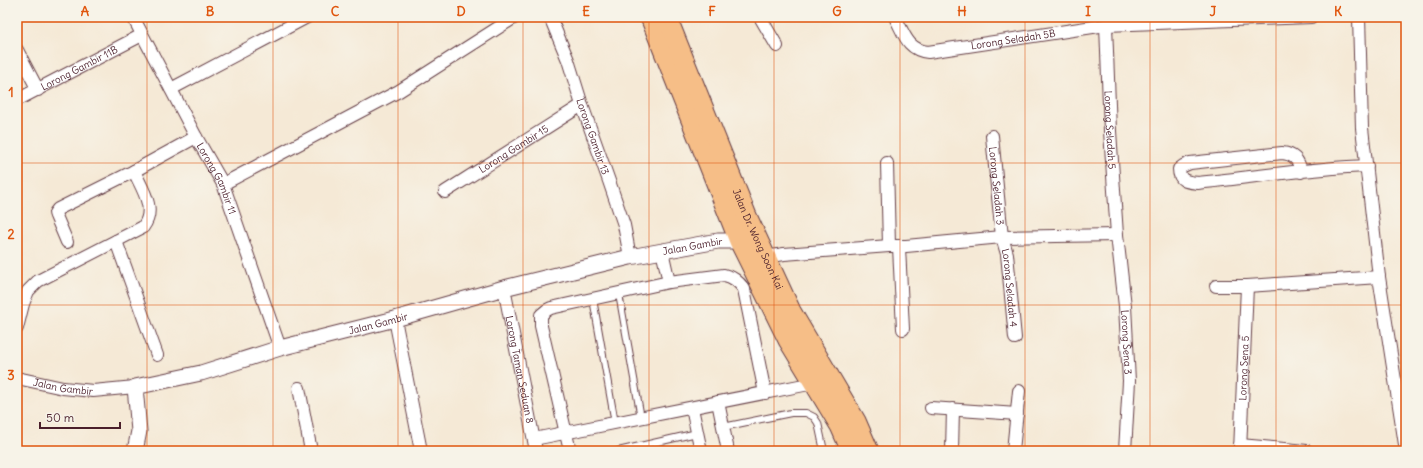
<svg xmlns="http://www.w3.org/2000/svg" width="1423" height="468" viewBox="0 0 1423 468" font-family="Delius,sans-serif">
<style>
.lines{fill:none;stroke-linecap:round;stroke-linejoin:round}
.service-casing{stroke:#643d45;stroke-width:8}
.minor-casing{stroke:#643d45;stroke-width:14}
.tertiary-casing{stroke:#643d45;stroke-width:17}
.primary-casing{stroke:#643d45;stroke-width:21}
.service{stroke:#fff;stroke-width:6}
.minor{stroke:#fff;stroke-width:12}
.tertiary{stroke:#fff;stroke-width:15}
.primary{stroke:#f6be87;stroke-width:19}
.grid{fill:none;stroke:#e0560e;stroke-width:1;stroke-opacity:0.55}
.labels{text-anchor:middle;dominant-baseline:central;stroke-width:3.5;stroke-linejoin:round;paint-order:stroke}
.street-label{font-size:10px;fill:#4a1f2b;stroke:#f7f3e8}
.neatline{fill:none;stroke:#e0560e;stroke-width:1.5}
.grid-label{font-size:13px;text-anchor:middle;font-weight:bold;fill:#e0560e}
</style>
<rect width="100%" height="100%" fill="#f7f3e8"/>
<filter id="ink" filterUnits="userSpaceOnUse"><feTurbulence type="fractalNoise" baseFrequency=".025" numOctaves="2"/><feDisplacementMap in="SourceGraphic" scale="8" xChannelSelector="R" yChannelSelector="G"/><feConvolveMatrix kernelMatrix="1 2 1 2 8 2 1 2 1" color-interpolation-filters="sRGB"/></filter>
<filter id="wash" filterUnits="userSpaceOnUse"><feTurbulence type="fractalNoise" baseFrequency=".012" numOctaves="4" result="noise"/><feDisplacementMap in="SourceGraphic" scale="16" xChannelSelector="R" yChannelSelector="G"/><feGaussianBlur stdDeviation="0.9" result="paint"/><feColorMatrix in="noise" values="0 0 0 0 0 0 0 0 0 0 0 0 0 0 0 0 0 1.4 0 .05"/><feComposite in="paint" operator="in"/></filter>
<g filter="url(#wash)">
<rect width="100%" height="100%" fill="#f5e9d6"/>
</g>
<g filter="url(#ink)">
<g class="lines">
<defs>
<g id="service">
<polyline points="619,294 641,418"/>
<polyline points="593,299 615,423"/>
<polyline points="723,427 791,413 806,413 814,417 818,423 824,451"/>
<polyline points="618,451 697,433"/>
</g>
<g id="minor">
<path id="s1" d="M 133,17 L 196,137 L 223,184 L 280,348"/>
<path id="s2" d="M 550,17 L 568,60 L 582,105 L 609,181 L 624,225 L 630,257"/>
<polyline points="760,17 777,46"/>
<path id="s3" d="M 895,17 C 904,33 907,50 928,52 L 1106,25 L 1311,17"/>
<polyline points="1359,17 1362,128 1379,277 1406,451"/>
<path id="s4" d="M 1106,25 L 1110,131 L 1117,235 L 1125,306 L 1129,381 L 1125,451"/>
<polyline points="17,50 38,90"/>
<polyline points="171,89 307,17"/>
<path id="s5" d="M 17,100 L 142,35"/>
<path id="s6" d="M 992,136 L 1002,237 L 1007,254 L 1015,338"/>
<polyline points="887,163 889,246"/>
<path d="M 1301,172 C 1299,160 1294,154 1282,153 L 1190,163 L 1183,166 L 1179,169 C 1179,182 1188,182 1198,183 C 1254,177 1311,168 1367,166"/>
<polyline points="223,184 399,91 515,17"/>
<path id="s7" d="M 445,192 L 582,105"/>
<polyline points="116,241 157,355"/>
<polyline points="67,242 56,216 55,213 58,209 134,171 196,137"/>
<polyline points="899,247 903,329"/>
<polyline points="662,251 669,282"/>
<polyline points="766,257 784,254 889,246 906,246 1002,237 1117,235"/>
<polyline points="1216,286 1247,286 1379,277"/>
<path id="s8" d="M 504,288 L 536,451"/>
<polyline points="395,319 421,451"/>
<path d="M 17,328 L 23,304 L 28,291 L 38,281 L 143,227 C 157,209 142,189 134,171"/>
<path id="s9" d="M 17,378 L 63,388 L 93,391 L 135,387"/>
<polyline points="299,388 311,451"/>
<polyline points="718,402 728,451"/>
<polyline points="692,408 701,451"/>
<polyline points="931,408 1017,414"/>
<polyline points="534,439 814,383"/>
<polyline points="1240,445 1307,451"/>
<path d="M 570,451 L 541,326 L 541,315 L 547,310 L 551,308 L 669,282 L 724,275 C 733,277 738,281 744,289 L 765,393"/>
<polyline points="952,451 953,409"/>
<polyline points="1013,451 1019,391"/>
<path id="s10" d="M 1240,451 L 1247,286"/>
</g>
<g id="tertiary">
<path id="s11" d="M 135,451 L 139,431 L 135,387 L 201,373 L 280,348 L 395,319 L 504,288 L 630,257 L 718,241 L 739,241"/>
</g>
<g id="primary">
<polyline points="650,17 739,241 788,340 840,426 851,451"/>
<path id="s12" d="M 667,17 L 747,216 L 791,311 L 856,421 L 869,451"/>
</g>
</defs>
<use href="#service" class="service-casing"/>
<use href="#minor" class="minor-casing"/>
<use href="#tertiary" class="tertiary-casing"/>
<use href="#primary" class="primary-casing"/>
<use href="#service" class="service"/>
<use href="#minor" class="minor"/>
<use href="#tertiary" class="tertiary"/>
<use href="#primary" class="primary"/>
</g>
</g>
<path class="grid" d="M 147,17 L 147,451M 273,17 L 273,451M 398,17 L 398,451M 523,17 L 523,451M 649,17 L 649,451M 774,17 L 774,451M 900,17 L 900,451M 1025,17 L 1025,451M 1150,17 L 1150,451M 1276,17 L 1276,451M 17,163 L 1406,163M 17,305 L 1406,305"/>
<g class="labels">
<g class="street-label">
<text stroke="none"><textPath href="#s3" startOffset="137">Lorong Seladah 5B</textPath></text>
<text stroke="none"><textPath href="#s5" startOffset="70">Lorong Gambir 11B</textPath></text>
<text stroke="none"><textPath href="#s4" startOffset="105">Lorong Seladah 5</textPath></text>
<text stroke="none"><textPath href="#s2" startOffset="127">Lorong Gambir 13</textPath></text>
<text stroke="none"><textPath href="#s7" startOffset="81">Lorong Gambir 15</textPath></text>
<text stroke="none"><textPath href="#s1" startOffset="182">Lorong Gambir 11</textPath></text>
<text stroke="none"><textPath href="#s6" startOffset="50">Lorong Seladah 3</textPath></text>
<text stroke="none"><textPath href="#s12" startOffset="240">Jalan Dr. Wong Soon Kai</textPath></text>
<text stroke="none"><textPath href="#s11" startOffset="640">Jalan Gambir</textPath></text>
<text stroke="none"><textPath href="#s6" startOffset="153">Lorong Seladah 4</textPath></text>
<text stroke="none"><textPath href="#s11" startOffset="316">Jalan Gambir</textPath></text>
<text stroke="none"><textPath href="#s4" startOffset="318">Lorong Sena 3</textPath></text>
<text stroke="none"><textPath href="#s10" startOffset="83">Lorong Sena 5</textPath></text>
<text stroke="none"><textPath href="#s8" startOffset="83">Lorong Taman Seduan 8</textPath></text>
<text stroke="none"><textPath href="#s9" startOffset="47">Jalan Gambir</textPath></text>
</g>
</g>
<rect width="1423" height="468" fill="none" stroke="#f7f3e8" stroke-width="44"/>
<path d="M40 422v6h80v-6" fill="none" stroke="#4a1f2b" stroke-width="2"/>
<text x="46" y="422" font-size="12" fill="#4a1f2b" stroke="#f7f3e8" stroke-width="3" paint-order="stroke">50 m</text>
<rect x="22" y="22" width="1379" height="424" class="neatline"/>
<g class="grid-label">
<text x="85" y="16">A</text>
<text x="210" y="16">B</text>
<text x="335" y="16">C</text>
<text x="461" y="16">D</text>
<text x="586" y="16">E</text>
<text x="712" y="16">F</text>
<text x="837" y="16">G</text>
<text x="962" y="16">H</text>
<text x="1088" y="16">I</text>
<text x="1213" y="16">J</text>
<text x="1338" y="16">K</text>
<text x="11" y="97">1</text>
<text x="11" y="239">2</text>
<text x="11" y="380">3</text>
</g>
</svg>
